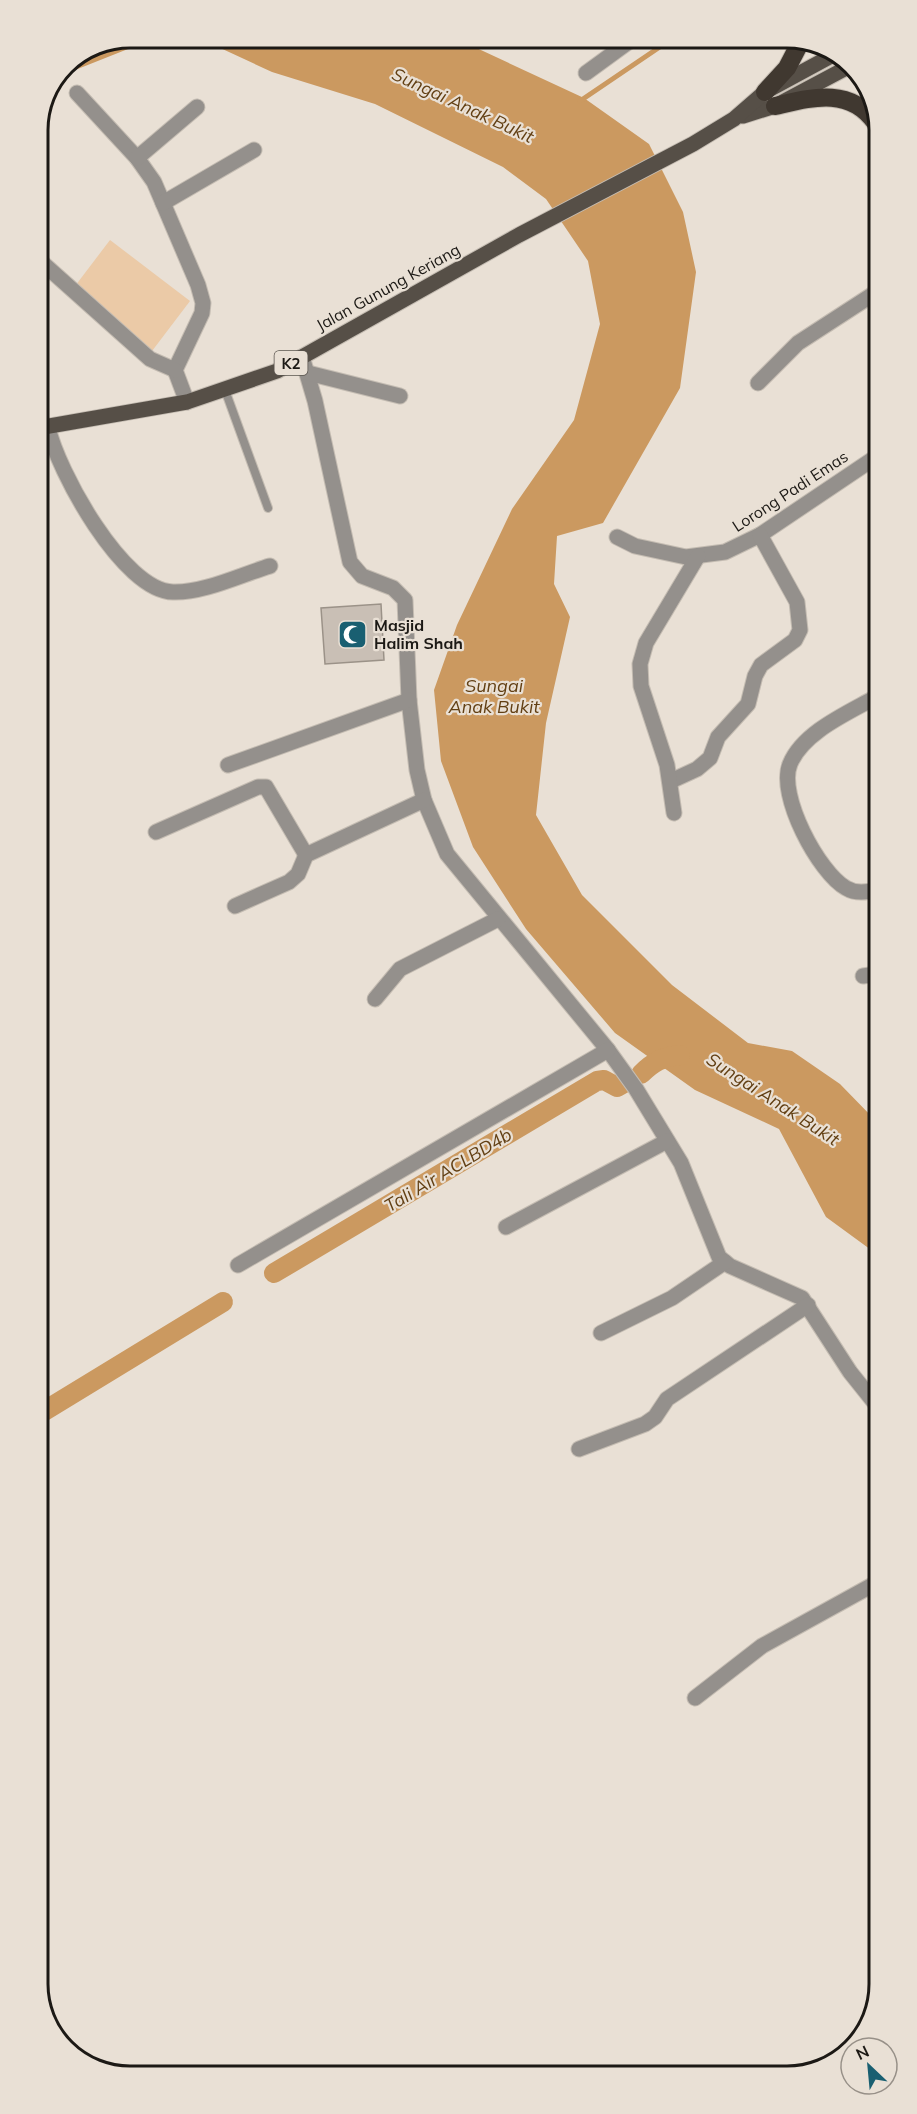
<svg xmlns="http://www.w3.org/2000/svg" width="917" height="2114" viewBox="0 0 917 2114" font-family="Mulish,sans-serif">
<style>
.green{fill:#ebcaa7}
.water{fill:#cb9960}
.lines{fill:none;stroke-linecap:round;stroke-linejoin:round}
.stream{stroke:#cb9960;stroke-width:5}
.canal{stroke:#cb9960;stroke-width:20}
.building{fill:#c9bfb5;stroke:#9b9288;stroke-width:1.5}
.lane-casing{stroke:#c4bcb2;stroke-width:10}
.street-casing{stroke:#c4bcb2;stroke-width:17}
.primary-casing{stroke:#c4bcb2;stroke-width:17}
.highway-casing{stroke:#c4bcb2;stroke-width:20}
.lane{stroke:#94908c;stroke-width:8}
.street{stroke:#94908c;stroke-width:15}
.primary{stroke:#564f47;stroke-width:15}
.highway{stroke:#403830;stroke-width:18}
.labels{text-anchor:middle;dominant-baseline:central;stroke-width:4.5;stroke-linejoin:round;paint-order:stroke}
.shield{fill:#e9e0d5;stroke:#5a554f;stroke-width:1.5}
.shield-label{font-size:15px;font-weight:bold;fill:#1c1915}
.street-label{font-size:16px;fill:#1c1915;stroke:#e9e0d5}
.poi-label{font-size:16px;font-weight:bold;fill:#1c1915;stroke:#e9e0d5;text-anchor:start}
.water-label{font-size:18px;font-style:italic;fill:#623f13;stroke:#e9e0d5}
.rim{fill:none;stroke:#1c1915;stroke-width:3}
</style>
<rect width="100%" height="100%" fill="#e9e0d5"/>
<polygon class="green" points="110,240 190,301 149,355 69,294"/>
<polygon class="water" points="130,38 455,38 584,98 649,144 683,212 696,272 680,388 603,523 557,536 554,584 570,617 546,723 536,815 582,895 672,985 748,1043 792,1051 840,1084 877,1122 878,1255 826,1217 779,1129 695,1090 615,1033 526,929 473,847 441,761 434,690 457,625 512,509 574,420 600,324 588,261 546,199 503,167 375,104 272,72 203,40 133,47 60,76 65,64"/>
<g class="lines">
<polyline class="stream" points="580,101 673,38"/>
<g class="canal">
<path d="M 641,1074 C 653,1062 662,1057 680,1055"/>
<polyline points="274,1273 597,1081 604,1080 617,1087 624,1083"/>
<polyline points="41,1413 223,1302"/>
</g>
</g>
<polygon class="building" points="381,604 384,660 325,664 321,608"/>
<g class="lines">
<defs>
<polyline id="lane" points="225,390 268,508"/>
<g id="street">
<polyline points="586,73 634,38"/>
<polyline points="77,93 137,158 154,182 198,285 203,303 202,313 175,370 187,402"/>
<polyline points="137,158 197,107"/>
<polyline points="163,203 254,150"/>
<polyline points="38,259 150,359 175,370"/>
<polyline points="302,357 315,401 350,562 362,576 393,588 405,600 409,700 417,770 424,800 447,854 608,1050 636,1089 681,1163 719,1257 730,1266 802,1298 850,1372 878,1407"/>
<polyline points="308,373 400,396"/>
<polyline points="758,383 798,343 875,293"/>
<path d="M 48,427 C 57,470 123,591 173,592 C 204,593 240,575 270,566"/>
<polyline points="617,537 635,546 686,557 725,552 760,535 876,457"/>
<path d="M 876,697 C 848,713 803,732 790,764 C 777,795 819,873 846,888 C 856,894 866,893 877,889"/>
<polyline points="228,765 409,700"/>
<polyline points="671,781 697,769 710,758 718,737 748,704 755,676 761,665 795,640 800,630 797,602 760,535"/>
<polyline points="674,813 667,765 641,686 640,664 646,643 698,556"/>
<polyline points="156,832 258,787 266,787 306,855"/>
<polyline points="235,906 289,882 298,874 306,855 424,800"/>
<polyline points="863,976 877,974"/>
<polyline points="375,999 400,969 498,919"/>
<polyline points="506,1227 667,1141"/>
<polyline points="238,1265 608,1050"/>
<polyline points="601,1333 672,1298 725,1262"/>
<polyline points="579,1449 645,1424 655,1417 667,1399 808,1305"/>
<polyline points="695,1698 762,1646 878,1582"/>
</g>
<g id="primary">
<polyline points="743,116 775,106 850,66"/>
<polyline points="38,428 187,402 277,371 519,235 693,144 734,119 765,92 835,54"/>
</g>
<g id="highway">
<polyline points="765,92 787,68 801,41"/>
<path d="M 775,106 C 810,98 849,86 875,122"/>
</g>
</defs>
<use href="#lane" class="lane-casing"/>
<use href="#street" class="street-casing"/>
<use href="#primary" class="primary-casing"/>
<use href="#highway" class="highway-casing"/>
<use href="#lane" class="lane"/>
<use href="#street" class="street"/>
<use href="#primary" class="primary"/>
<use href="#highway" class="highway"/>
</g>
<defs>
<symbol id="mosque-square" viewBox="-11 -11 22 22"><rect x="-9" y="-9" width="18" height="18" rx="4" fill="#195f71" stroke="#e9e0d5"/><path d="M3.5-4.9A6 6 0 1 0 3.5 4.9A5 5 0 1 1 3.5-4.9Z" fill="#fff"/></symbol>
</defs>
<g fill-rule="evenodd">
<use href="#mosque-square" x="336" y="618" width="33" height="33"/>
</g>
<g class="labels">
<rect class="shield" x="274.5" y="351" width="33" height="24" rx="4.5"/>
<g class="shield-label">
<text x="291" y="363">K2</text>
</g>
<g class="street-label">
<text transform="translate(388 287) rotate(-29)">Jalan Gunung Keriang</text>
<text transform="translate(790 491) rotate(-33)">Lorong Padi Emas</text>
</g>
<g class="poi-label">
<text x="374" y="625">Masjid<tspan x="374" dy="18">Halim Shah</tspan></text>
</g>
<g class="water-label">
<text transform="translate(463 105) rotate(25)">Sungai Anak Bukit</text>
<text x="494" y="685">Sungai<tspan x="494" dy="21">Anak Bukit</tspan></text>
<text transform="translate(773 1099) rotate(33)">Sungai Anak Bukit</text>
<text transform="translate(448 1170) rotate(-31)">Tali Air ACLBD4b</text>
</g>
</g>
<path d="M0 0H917V2114H0ZM130 48H787A82 82 0 0 1 869 130V1984A82 82 0 0 1 787 2066H130A82 82 0 0 1 48 1984V130A82 82 0 0 1 130 48Z" fill="#e9e0d5" fill-rule="evenodd"/>
<path class="rim" d="M130 48H787A82 82 0 0 1 869 130V1984A82 82 0 0 1 787 2066H130A82 82 0 0 1 48 1984V130A82 82 0 0 1 130 48Z"/>
<g transform="translate(869 2066) rotate(334)"><circle r="28" fill="#e9e0d5" stroke="#979088" stroke-width="1.5"/>
<path d="M0-4.5L10 22L0 15L-10 22Z" fill="#195f71"/>
<text y="-9" font-size="16" font-weight="bold" text-anchor="middle" fill="#1c1915">N</text>
</g>
</svg>
